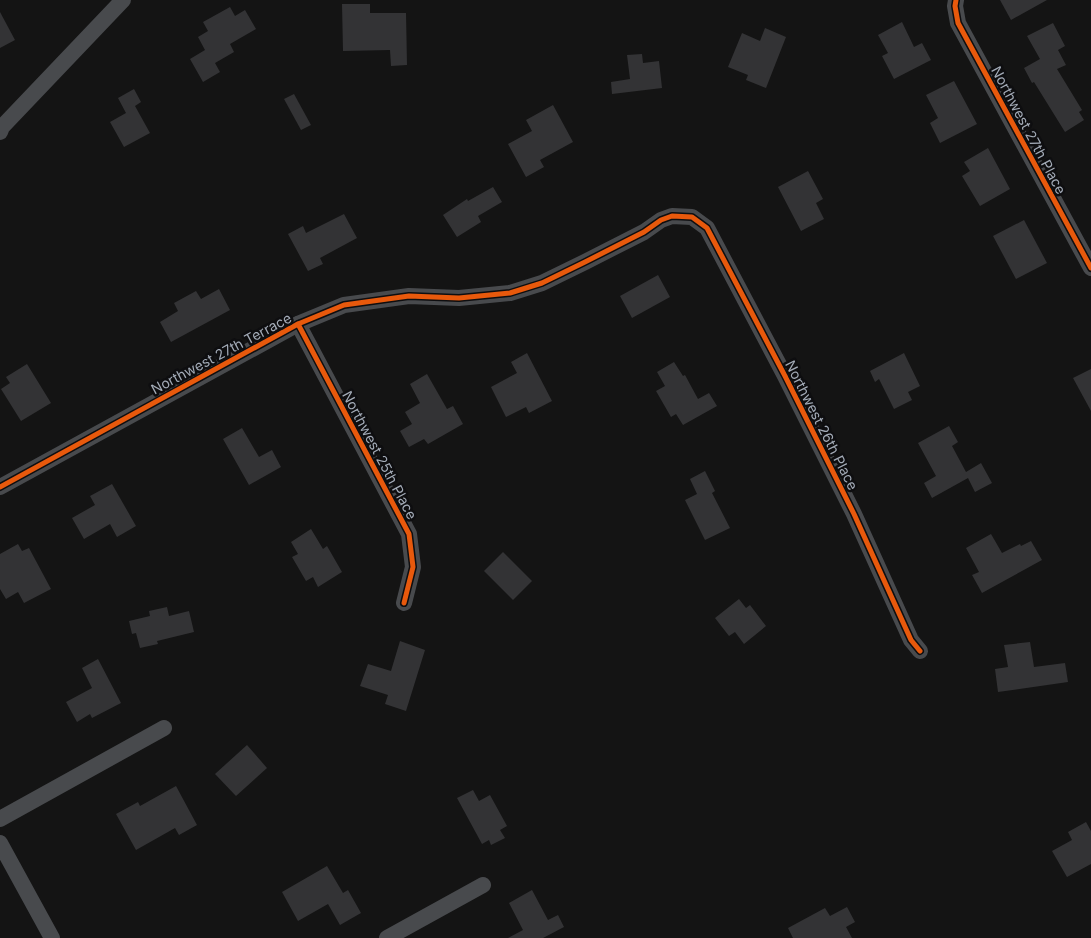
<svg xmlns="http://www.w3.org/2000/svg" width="1091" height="938" viewBox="0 0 1091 938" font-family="Inter,sans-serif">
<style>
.building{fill:#333335}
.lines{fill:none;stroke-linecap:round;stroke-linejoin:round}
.minor{stroke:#484a4d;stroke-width:16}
.cycleway-casing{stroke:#0e0e10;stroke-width:8}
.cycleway{stroke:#e8590c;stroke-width:5}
.labels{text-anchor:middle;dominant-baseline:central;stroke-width:5;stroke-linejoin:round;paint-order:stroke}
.street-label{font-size:14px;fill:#a3abb7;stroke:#0e0e10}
</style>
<rect width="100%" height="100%" fill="#141414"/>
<g class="building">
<polygon points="1000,0 1047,0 1011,20"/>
<polygon points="342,4 370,4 370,13 406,13 407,65 391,66 390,50 343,51"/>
<polygon points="230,7 235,16 245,10 256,29 230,44 234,52 215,63 220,72 203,82 190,59 205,50 198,37 208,31 203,22"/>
<polygon points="0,12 15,40 0,48"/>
<polygon points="902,22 914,47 922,43 931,60 894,79 882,56 888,53 878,35"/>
<polygon points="1053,23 1065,46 1058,50 1066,65 1057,69 1082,110 1079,112 1084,120 1065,132 1034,82 1032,83 1024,68 1040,59 1027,36"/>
<polygon points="765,28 786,37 766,88 746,80 748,75 728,67 742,33 760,41"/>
<polygon points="642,54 643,63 659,61 662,88 612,94 611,82 630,79 627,55"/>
<polygon points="954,81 977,124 940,143 930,123 938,118 926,95"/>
<polygon points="134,89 141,102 135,106 150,133 124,147 110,122 126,113 118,98"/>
<polygon points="294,94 311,125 301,130 284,99"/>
<polygon points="553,105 573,142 540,160 544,167 526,177 508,144 532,131 526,120"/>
<polygon points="988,148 1010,189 980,206 962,176 970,171 964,162"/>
<polygon points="808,171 823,199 816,203 824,219 801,231 778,187"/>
<polygon points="493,187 502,202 478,216 481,222 457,237 443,215 467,199 468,201"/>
<polygon points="344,214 357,238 320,258 323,264 308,271 288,234 303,226 306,233"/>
<polygon points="1024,220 1047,263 1016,279 993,236"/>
<polygon points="658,275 670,297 632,318 620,296"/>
<polygon points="219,289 230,310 171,342 160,322 178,311 174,303 196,291 201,299"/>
<polygon points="527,353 552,401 529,413 526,407 506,417 491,387 517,373 511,362"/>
<polygon points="904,353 920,386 908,392 912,400 894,409 879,379 875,382 870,371"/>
<polygon points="674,362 683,376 685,375 698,399 709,393 717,406 683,425 676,414 671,417 656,391 665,386 657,372"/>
<polygon points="27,364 51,403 21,421 1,389 10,383 6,377"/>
<polygon points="1091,369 1091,411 1073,378"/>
<polygon points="427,374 447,409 453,406 463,424 428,444 424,439 409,447 400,431 412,424 405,412 420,403 410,384"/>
<polygon points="949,426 958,442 952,446 966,472 981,463 992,483 975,492 968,478 932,498 924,483 936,476 918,443"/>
<polygon points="242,428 259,457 272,450 281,467 249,485 223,439"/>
<polygon points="705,471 715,491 712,493 730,528 705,540 685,500 697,494 690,479"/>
<polygon points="112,484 136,526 117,537 110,524 84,539 72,518 95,505 90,496"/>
<polygon points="311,529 323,549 327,546 342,572 318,587 313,577 306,581 292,557 298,554 291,542"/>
<polygon points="991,534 1002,553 1020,544 1021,546 1031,541 1042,560 982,593 972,575 979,572 966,548"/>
<polygon points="18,544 22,551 29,548 51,589 24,603 18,592 6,599 0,589 0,554"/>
<polygon points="503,552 532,581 513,600 484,571"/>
<polygon points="739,599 746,608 750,605 766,626 744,644 735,632 729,636 715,618"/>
<polygon points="167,607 169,616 189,611 194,632 157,641 158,644 140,648 136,633 132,634 129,621 150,616 149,611"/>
<polygon points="400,641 425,650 406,711 385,704 388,695 360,686 368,664 391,671"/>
<polygon points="1030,642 1034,667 1065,663 1068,682 998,692 995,669 1008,667 1004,645"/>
<polygon points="98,659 121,703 92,718 90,714 77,722 66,702 92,688 82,668"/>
<polygon points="247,745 267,768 236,796 215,774"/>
<polygon points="176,786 197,825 179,835 175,828 136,850 116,814 138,802 140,806"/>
<polygon points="473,790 479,801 490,795 507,826 500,830 505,838 491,845 489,840 482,844 457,798"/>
<polygon points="1086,822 1091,831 1091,864 1067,877 1052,851 1072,840 1068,832"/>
<polygon points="327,866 343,893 348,890 361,913 340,925 328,904 298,921 282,892"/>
<polygon points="532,890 548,920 558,915 564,927 543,938 508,938 523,930 509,903"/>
<polygon points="847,907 855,922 846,927 852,938 793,938 788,928 825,908 830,916"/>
</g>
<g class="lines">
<g class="minor">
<polyline points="956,0 955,6 958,23 1091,268"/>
<polyline points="0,132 2,127 123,0"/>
<polyline points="298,324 409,534 413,567 404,603"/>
<polyline points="0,487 298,324 344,305 409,296 459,298 510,293 542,283 585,262 644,232 661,220 672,216 692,217 707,228 785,376 854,514 911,640 920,651"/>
<polyline points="0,819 164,728"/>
<polyline points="0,843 52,938"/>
<polyline points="387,938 483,885"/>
</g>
<defs>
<g id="cycleway">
<polyline points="956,0 955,6 958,23 1091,268"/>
<polyline points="298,324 409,534 413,567 404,603"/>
<polyline points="0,487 298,324 344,305 409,296 459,298 510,293 542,283 585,262 644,232 661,220 672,216 692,217 707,228 785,376 854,514 911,640 920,651"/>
</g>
</defs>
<use href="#cycleway" class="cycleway-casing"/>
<use href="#cycleway" class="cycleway"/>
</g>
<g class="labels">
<g class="street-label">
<text transform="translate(1029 130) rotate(62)">Northwest 27th Place</text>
<text transform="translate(221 353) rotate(-28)">Northwest 27th Terrace</text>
<text transform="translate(822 425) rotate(63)">Northwest 26th Place</text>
<text transform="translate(380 455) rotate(62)">Northwest 25th Place</text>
</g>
</g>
</svg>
